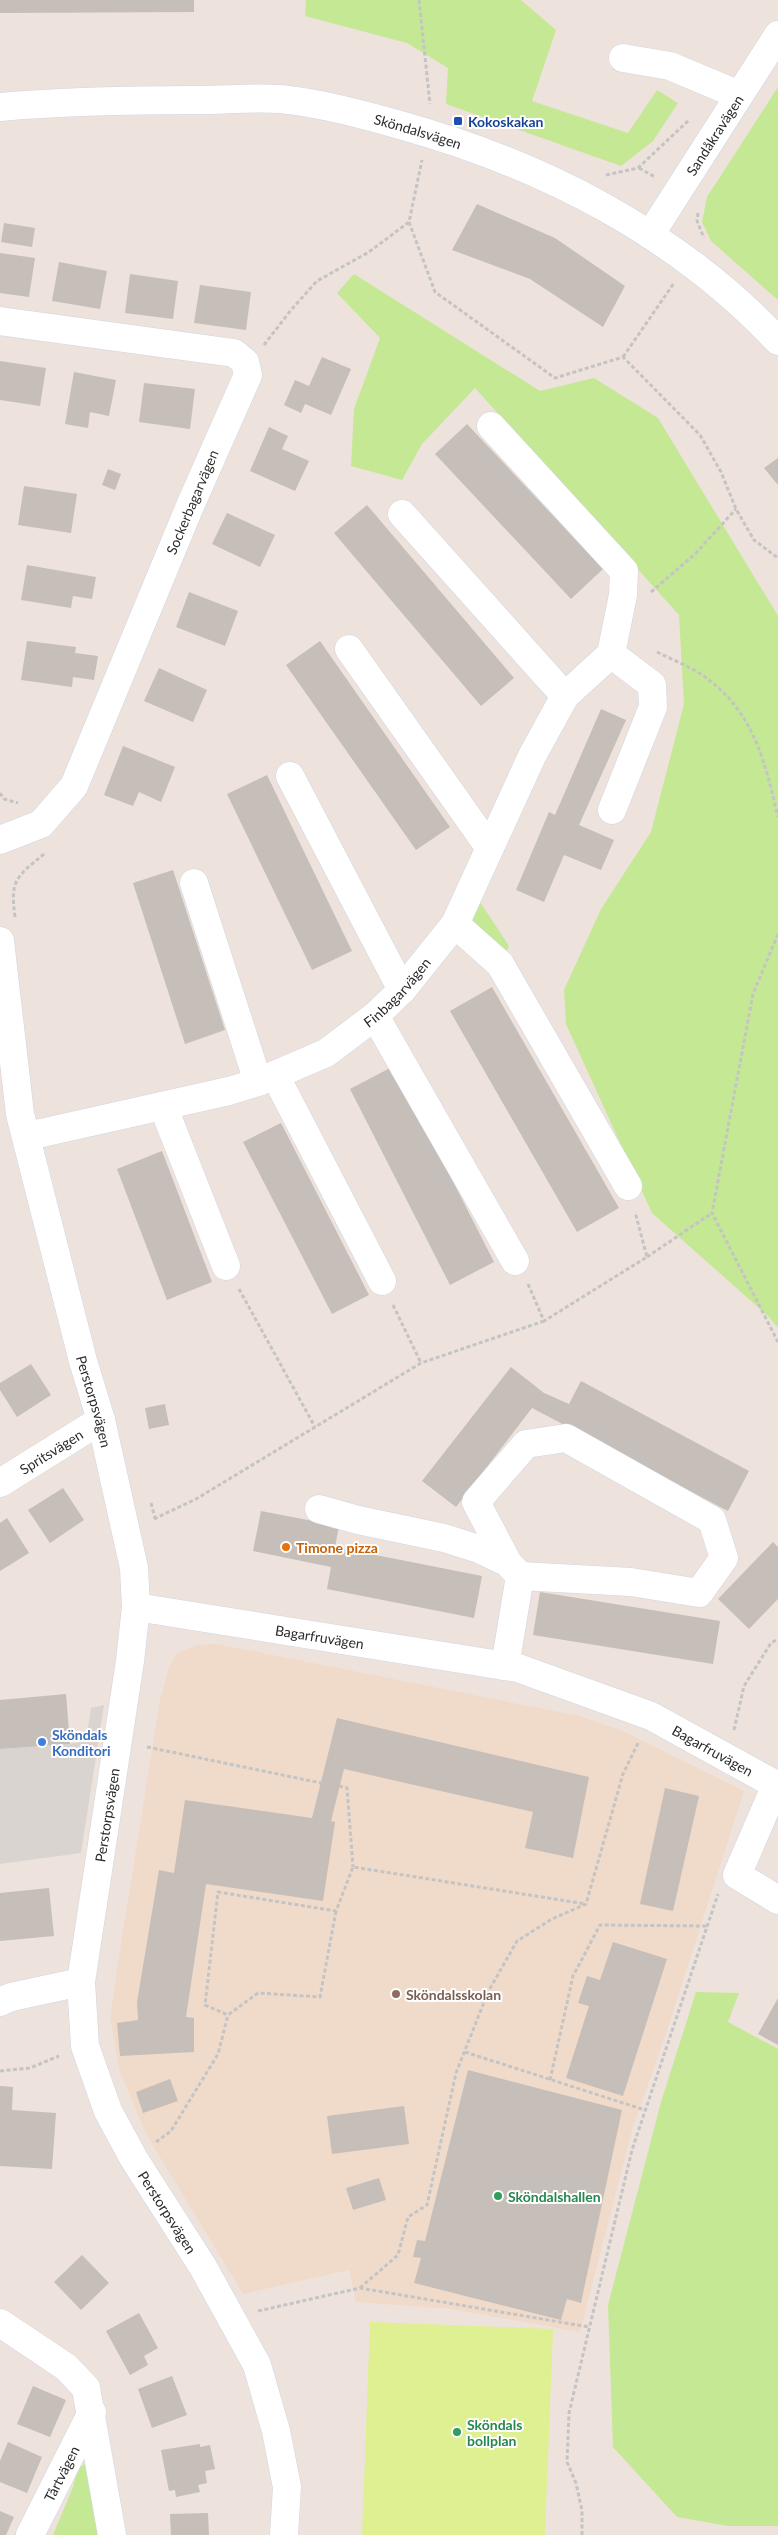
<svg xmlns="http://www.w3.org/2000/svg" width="778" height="2535" viewBox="0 0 778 2535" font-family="Lato,sans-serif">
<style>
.education{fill:#f0dbcb}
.green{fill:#c5e895}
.pitch{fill:#def091}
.plaza{fill:#dad4d0}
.building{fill:#c6beb8}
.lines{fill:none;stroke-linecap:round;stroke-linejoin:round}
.minor-casing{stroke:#cfd6e1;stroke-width:29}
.path{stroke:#c4c4c4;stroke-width:3;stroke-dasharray:4 2.5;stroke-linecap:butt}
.minor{stroke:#fff;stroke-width:28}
.transit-dot{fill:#1a4fb4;stroke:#fff;stroke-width:2}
.food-dot{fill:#e8710a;stroke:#fff;stroke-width:2}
.shop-dot{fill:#3f7fe0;stroke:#fff;stroke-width:2}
.education-dot{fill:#8d6e63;stroke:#fff;stroke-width:2}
.leisure-dot{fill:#2e9e5b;stroke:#fff;stroke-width:2}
.labels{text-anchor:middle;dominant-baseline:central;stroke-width:4;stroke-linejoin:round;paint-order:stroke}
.transit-label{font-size:14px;font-weight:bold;fill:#164399;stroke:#fff;text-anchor:start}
.street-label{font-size:14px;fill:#2b2b2b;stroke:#fff}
.food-label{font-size:14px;font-weight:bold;fill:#c56008;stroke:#fff;text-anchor:start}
.shop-label{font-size:14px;font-weight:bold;fill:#366cbe;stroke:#fff;text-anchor:start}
.education-label{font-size:14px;font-weight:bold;fill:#785e54;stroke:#fff;text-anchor:start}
.leisure-label{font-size:14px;font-weight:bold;fill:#27864d;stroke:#fff;text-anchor:start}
</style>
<rect width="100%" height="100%" fill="#eee2dc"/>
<polygon class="education" points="217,1644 579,1716 623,1731 744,1791 666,2034 633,2127 580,2332 450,2309 356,2302 349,2270 243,2294 146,2134 120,2072 110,2019 117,1969 160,1700 169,1667 177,1653 198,1645"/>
<g class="green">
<polygon points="306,0 521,0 556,30 532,101 628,133 657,90 678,103 653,141 621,166 446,104 448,68 407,43 305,16"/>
<polygon points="778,87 778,300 711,241 702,222 707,197"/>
<polygon points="354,274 540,391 594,378 658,418 778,616 778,1328 769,1317 652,1213 566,1024 564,990 601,909 651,832 684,704 679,615 475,388 422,444 402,480 351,466 354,409 380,338 337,293"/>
<polygon points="474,893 509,946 501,960 462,925"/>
<polygon points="696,1992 739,1993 728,2022 778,2049 778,2526 728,2526 677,2517 613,2447 608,2305 661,2102"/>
<polygon points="85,2464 92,2471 101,2535 53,2535 73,2487 78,2468"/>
</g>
<polygon class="pitch" points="370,2322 553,2329 545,2535 362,2535"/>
<polygon class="plaza" points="104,1705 81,1853 0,1864 0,1749 70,1744 86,1741 91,1708"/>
<g class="building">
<polygon points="0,0 194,0 194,12 0,13"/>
<polygon points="477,204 555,238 625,286 603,327 530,279 452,250"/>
<polygon points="4,223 35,228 32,247 1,242"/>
<polygon points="0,253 35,258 29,297 0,293"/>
<polygon points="59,262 107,271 100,309 52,301"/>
<polygon points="130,274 178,281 173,319 125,313"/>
<polygon points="200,285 251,292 246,330 194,323"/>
<polygon points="322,357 351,369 331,415 305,404 301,413 284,405 295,380 309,386"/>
<polygon points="0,361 46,368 40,406 0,400"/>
<polygon points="74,372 116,380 109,416 90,412 88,428 65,424"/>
<polygon points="144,383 195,389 190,429 139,422"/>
<polygon points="467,424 603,569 571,599 435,454"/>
<polygon points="269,427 288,436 282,449 309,461 295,491 250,471"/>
<polygon points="778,458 778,485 764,468"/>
<polygon points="108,469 121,474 115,490 102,485"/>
<polygon points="24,486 77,494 71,533 18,525"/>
<polygon points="367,505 514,678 481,706 334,533"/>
<polygon points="227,513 275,535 260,567 212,544"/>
<polygon points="27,565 96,577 92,599 73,596 71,608 21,600"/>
<polygon points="189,592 238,611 225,646 176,627"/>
<polygon points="27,641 76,647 75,653 98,656 94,680 73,677 72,687 21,680"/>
<polygon points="320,641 450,827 416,850 286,665"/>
<polygon points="159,668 207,690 193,722 144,701"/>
<polygon points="601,709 626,720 579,825 614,840 601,870 564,855 544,902 516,890 549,812 555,815"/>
<polygon points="123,746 175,767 161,802 139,792 133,806 104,795"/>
<polygon points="267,775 352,951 312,970 227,794"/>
<polygon points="173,870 225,1030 185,1044 133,883"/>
<polygon points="492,987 619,1208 577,1232 450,1011"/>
<polygon points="394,1066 494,1262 450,1285 350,1089"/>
<polygon points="281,1123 369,1295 332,1314 243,1142"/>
<polygon points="162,1151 212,1282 167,1300 117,1169"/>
<polygon points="31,1364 51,1395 17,1417 0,1390 0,1383"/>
<polygon points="511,1367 544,1393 569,1404 581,1381 749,1471 728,1511 532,1408 456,1507 422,1481"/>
<polygon points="165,1404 169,1425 149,1429 145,1408"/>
<polygon points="63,1488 84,1520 50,1543 28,1510"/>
<polygon points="261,1511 339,1526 335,1547 482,1576 474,1618 327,1589 331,1567 253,1551"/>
<polygon points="7,1518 29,1553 0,1571 0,1523"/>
<polygon points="773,1542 778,1547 778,1599 749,1629 718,1599"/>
<polygon points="540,1592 720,1621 713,1664 533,1635"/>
<polygon points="66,1694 70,1744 0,1749 0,1700"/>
<polygon points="337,1718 589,1777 573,1858 525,1848 533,1812 344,1769 331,1821 335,1822 323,1901 206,1884 186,2017 194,2018 194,2052 120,2056 117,2023 138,2020 137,2002 159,1870 174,1873 185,1800 312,1818"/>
<polygon points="665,1788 699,1796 673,1911 640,1904"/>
<polygon points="49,1888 54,1936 0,1941 0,1893"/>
<polygon points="613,1942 667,1959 623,2096 566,2078 589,2006 578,2003 587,1976 600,1980"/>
<polygon points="778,1998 778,2045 758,2034"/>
<polygon points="468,2070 622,2110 581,2303 567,2299 561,2320 414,2283 421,2258 413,2257 417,2240 425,2241"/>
<polygon points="170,2079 178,2101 143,2113 136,2092"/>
<polygon points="0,2086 13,2087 12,2110 56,2113 52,2169 0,2166"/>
<polygon points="404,2106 409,2144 332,2154 327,2116"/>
<polygon points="379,2178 386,2200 353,2210 346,2188"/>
<polygon points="82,2255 109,2283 81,2310 54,2282"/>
<polygon points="139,2313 158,2348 144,2356 148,2365 130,2375 106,2331"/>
<polygon points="172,2376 187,2415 152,2428 138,2389"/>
<polygon points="33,2386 66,2400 50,2437 17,2424"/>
<polygon points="8,2442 42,2457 27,2493 0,2482 0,2461"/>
<polygon points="200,2444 200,2447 210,2445 215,2469 205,2471 207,2483 198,2485 200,2492 176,2497 175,2490 169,2491 161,2450"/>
<polygon points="0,2511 14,2517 6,2535 0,2535"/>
<polygon points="208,2513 209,2535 171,2535 170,2514"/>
</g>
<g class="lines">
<defs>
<g id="minor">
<polyline points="623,58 670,66 739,95"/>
<path id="s1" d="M 0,107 C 66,101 133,100 199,100 C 226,100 253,97 280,99 C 320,103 361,114 400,125 C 541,164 677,233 778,341"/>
<path id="s2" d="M 650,235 L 778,35"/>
<polyline points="0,321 234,353 245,362 248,375 190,506 74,786 41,824 0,840"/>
<polyline points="491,426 624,571 623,595 611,654"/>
<polyline points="402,514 565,696"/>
<polyline points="349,649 489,847"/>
<polyline points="611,654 652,685 653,707 612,810"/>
<polyline points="290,776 402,990"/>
<polyline points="194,883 258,1082"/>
<polyline points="455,924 500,964 628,1186"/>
<path id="s3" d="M 0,941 L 20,1114 L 83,1361 L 101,1420 L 134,1568 L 136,1607 L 130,1661 L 81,1982 L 85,2046 L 108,2111 L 134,2159 L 203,2267 L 257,2365 L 276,2431 L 287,2487 L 284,2535"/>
<polyline points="375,1016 515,1261"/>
<polyline points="275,1075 382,1281"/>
<polyline points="163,1106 226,1266"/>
<path id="s4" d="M 28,1136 L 229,1091 L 258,1082 L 326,1053 L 375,1016 L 402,990 L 455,924 L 532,756 L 565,696 L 611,654"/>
<path id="s5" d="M 0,1483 L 101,1420"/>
<polyline points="319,1509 358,1520 444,1538 479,1549 508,1563 520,1576 505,1666"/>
<polyline points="508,1563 476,1502 526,1444 566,1438 712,1520 724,1558 699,1593 631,1582 520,1576"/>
<path id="s6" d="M 136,1607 L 518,1668 L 651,1716 L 778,1786"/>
<polyline points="776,1785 737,1875 778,1900"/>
<polyline points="0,2002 11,1997 81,1982"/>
<polyline points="0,2323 66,2367 86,2388 112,2535"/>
<path id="s7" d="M 30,2535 L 92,2412"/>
</g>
</defs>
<use href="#minor" class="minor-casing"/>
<g class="path">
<polyline points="419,0 430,104"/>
<polyline points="639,168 655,177"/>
<polyline points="606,175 638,168 689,120"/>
<polyline points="698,213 697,221 704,238"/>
<polyline points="409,222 435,292 555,378 623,357 700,435 721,472 736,509 754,540 778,558"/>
<polyline points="264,345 291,310 317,281 369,252 409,222 422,160"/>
<polyline points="623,357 674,283"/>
<polyline points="651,592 694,555 736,509"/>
<path d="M 657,652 C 673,660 691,667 705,677 C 754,712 765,762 778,817"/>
<polyline points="0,793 4,799 18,803"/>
<path d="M 15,917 C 10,880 16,877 44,854"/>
<polyline points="778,934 753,994 712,1213 778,1342"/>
<polyline points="647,1257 712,1213"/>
<polyline points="528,1284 544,1321 647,1257 635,1212"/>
<polyline points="239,1289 315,1427"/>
<polyline points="393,1305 421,1363"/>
<polyline points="151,1503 155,1518"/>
<polyline points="154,1519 196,1499 421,1363 544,1321"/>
<polyline points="734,1730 744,1686 771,1643 778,1639"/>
<polyline points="147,1747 321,1783"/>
<polyline points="339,1786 347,1788 353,1867"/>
<polyline points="336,1911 320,1997 258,1993 228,2015 205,2005 218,1892 336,1911 353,1867 586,1904"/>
<polyline points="465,2052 645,2110"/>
<polyline points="0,2071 30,2068 59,2056"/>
<polyline points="550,2080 573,1976 600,1925 707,1926"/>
<polyline points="156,2142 171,2131 218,2054 228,2015"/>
<polyline points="360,2288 398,2255 408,2217 427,2205 456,2073 488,1992 517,1941 552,1919 586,1904 623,1774 639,1741"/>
<polyline points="258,2311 360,2288 589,2327"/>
<polyline points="582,2535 582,2511 576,2483 567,2462 569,2413 632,2150 718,1894"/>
</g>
<use href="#minor" class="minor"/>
</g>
<rect class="transit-dot" x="453" y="116" width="10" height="10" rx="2.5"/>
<circle class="food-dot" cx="286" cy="1547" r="5"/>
<circle class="shop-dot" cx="42" cy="1742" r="5"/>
<circle class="education-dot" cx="396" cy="1994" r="5"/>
<g class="leisure-dot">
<circle cx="498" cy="2196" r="5"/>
<circle cx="457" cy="2432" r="5"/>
</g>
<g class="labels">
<g class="transit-label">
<text x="468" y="121">Kokoskakan</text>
</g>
<g class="street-label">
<text stroke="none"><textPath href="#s1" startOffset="422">Sköndalsvägen</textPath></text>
<text stroke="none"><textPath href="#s2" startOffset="119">Sandåkravägen</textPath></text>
<text transform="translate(192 502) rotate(-67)">Sockerbagarvägen</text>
<text stroke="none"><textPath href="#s4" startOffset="404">Finbagarvägen</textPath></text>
<text stroke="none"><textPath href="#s3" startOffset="471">Perstorpsvägen</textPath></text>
<text stroke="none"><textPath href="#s5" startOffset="60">Spritsvägen</textPath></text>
<text stroke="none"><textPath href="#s6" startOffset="186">Bagarfruvägen</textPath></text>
<text stroke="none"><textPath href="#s6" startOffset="599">Bagarfruvägen</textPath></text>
<text transform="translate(107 1815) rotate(-81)">Perstorpsvägen</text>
<text stroke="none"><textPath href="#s3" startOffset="1311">Perstorpsvägen</textPath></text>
<text stroke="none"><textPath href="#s7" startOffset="69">Tårtvägen</textPath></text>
</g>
<g class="food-label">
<text x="296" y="1547">Timone pizza</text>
</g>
<g class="shop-label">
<text x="52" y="1734">Sköndals<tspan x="52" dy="16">Konditori</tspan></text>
</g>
<g class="education-label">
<text x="406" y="1994">Sköndalsskolan</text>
</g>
<g class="leisure-label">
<text x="508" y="2196">Sköndalshallen</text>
<text x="467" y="2424">Sköndals<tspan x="467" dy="16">bollplan</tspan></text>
</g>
</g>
</svg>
